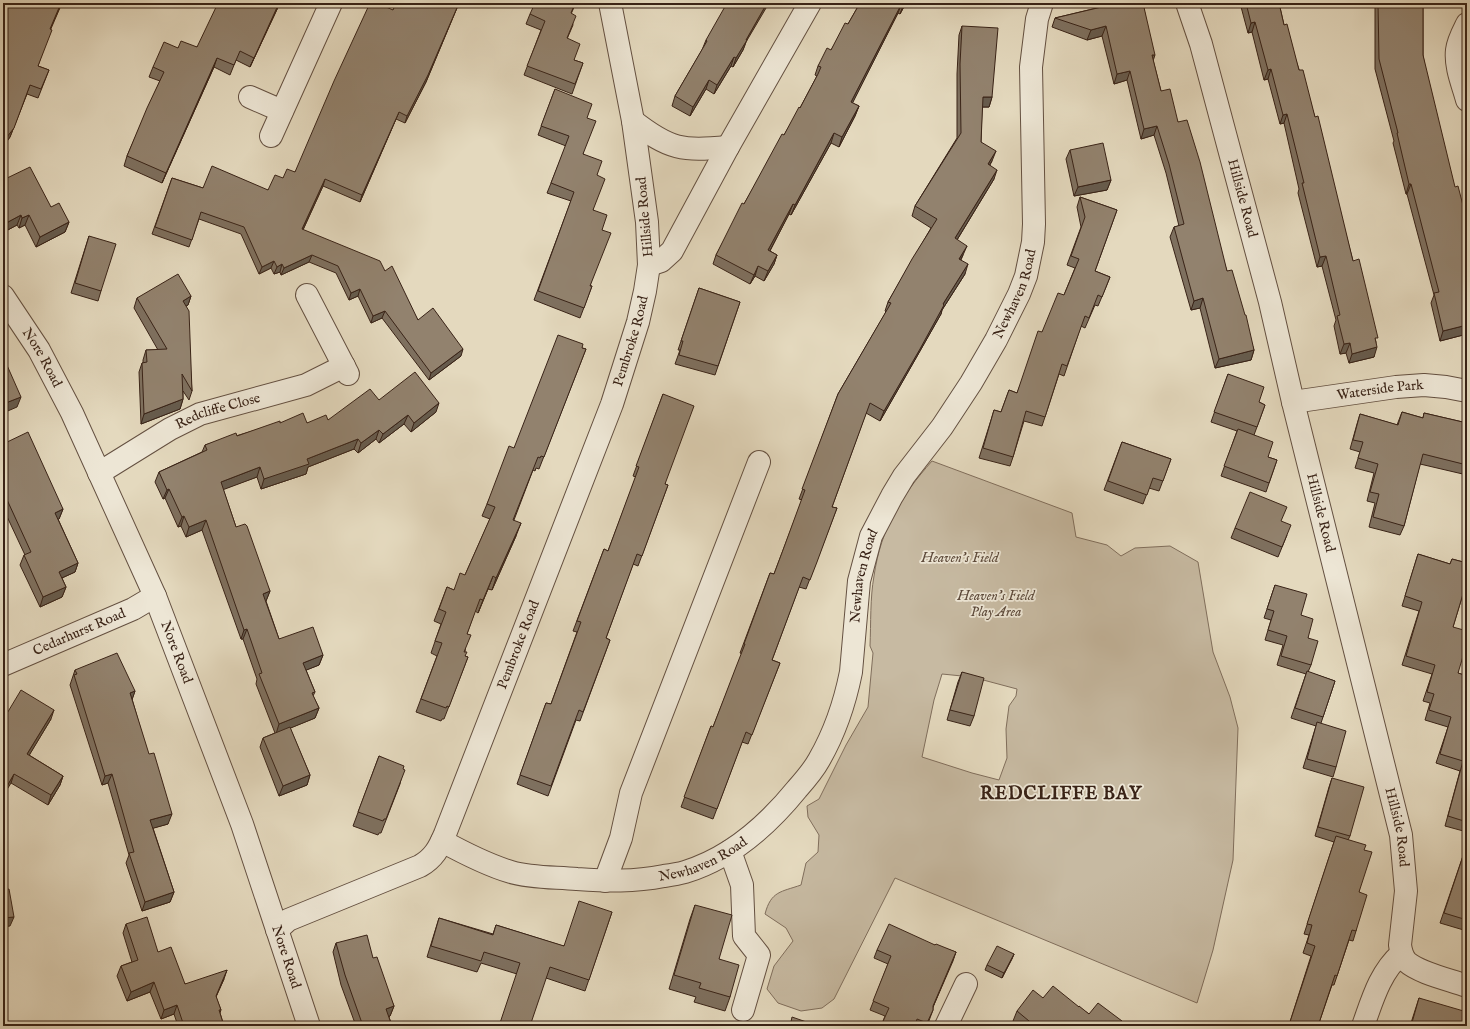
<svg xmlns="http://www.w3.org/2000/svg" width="1470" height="1029" viewBox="0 0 1470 1029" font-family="'IM FELL English',serif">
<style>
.green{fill:#c7baa2;stroke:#806e5c;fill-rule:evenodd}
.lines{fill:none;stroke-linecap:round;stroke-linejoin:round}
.minor-casing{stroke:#645041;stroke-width:24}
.minor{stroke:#ede6d5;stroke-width:22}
.wall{fill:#7e705f;stroke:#392317}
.shaded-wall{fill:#665b4d;stroke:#392317}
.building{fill:#92826e;stroke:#392317}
.labels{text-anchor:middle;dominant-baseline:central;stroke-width:3.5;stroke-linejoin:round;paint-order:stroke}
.street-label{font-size:14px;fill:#392317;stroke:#ede6d5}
.park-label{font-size:14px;font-style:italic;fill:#5c493a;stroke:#ede6d5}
.district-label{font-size:18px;font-weight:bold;letter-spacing:1px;fill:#392317;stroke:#ede6d5}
</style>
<rect width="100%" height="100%" fill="#e4d9be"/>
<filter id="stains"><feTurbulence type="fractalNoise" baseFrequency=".005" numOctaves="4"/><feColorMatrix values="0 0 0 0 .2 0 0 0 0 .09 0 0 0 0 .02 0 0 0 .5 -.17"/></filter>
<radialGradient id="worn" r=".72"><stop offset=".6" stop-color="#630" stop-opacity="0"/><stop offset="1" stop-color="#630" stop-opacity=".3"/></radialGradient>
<path class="green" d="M 932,461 L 1072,513 L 1076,537 L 1107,545 L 1121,556 L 1135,548 L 1170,546 L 1198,562 L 1213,652 L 1230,697 L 1238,728 L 1233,860 L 1213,950 L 1197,1003 L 895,878 L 834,999 L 822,1008 L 801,1011 L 778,1003 L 767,989 L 774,966 L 793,941 L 786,928 L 765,914 C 771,891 781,892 801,885 L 806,863 L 818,852 L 819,835 L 808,817 L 807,806 L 819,799 L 846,745 L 868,707 L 873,653 L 870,646 C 871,623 870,598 874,576 C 881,528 901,496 932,461 ZM 942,674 L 972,677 L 1017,689 L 1016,696 L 1009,706 L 1006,729 L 1007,758 L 999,780 L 972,773 L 922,757 L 934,700 Z"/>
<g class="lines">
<defs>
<g id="minor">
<path id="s1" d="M 1187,3 L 1201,44 L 1270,302 L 1293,402 L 1401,835 L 1406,891 L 1400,945 C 1401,952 1402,957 1407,962 C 1419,973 1451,980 1467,986"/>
<path d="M 1467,24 C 1463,32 1458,41 1457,50 C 1455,67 1463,85 1467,100"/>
<polyline points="250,97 282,111"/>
<path d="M 633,121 C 670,150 682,151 728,147"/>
<polyline points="271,136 331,3"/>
<polyline points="649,265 661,261 672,251 728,147 810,3"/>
<polyline points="307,295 348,374"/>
<path id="s2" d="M 3,296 L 39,350 L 72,413 L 155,596 L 242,824 L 309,1026"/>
<path id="s3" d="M 1293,402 L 1396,387 L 1424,385 L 1446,387 L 1467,391"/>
<path id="s4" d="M 99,473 L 170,429 L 200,414 L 306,385 L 344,366"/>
<path id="s5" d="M 3,665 L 133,609 L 155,596"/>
<path id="s6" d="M 442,841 C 464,853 487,865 511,872 C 531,878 555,877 577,879 C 608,881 633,882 664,876 C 671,875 678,874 685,872 C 731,858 767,826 797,789 C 805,780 813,771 819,760 C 834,734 845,702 851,672 L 859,581 L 871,536 L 892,496 L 904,476 L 942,427 L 971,383 L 996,340 L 1019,294 L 1026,276 L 1033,242 L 1034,224 L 1031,67 L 1037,19 L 1042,3"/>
<polyline points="730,851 742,885 744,936 759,955 743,1010"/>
<polyline points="605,881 621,838 631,793 759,462"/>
<path id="s7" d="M 277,930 L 288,920 L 420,866 C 434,858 439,848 445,834 L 612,404 L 638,322 L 645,291 L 649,265 L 647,222 L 633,121 L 610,3"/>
<polyline points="946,1026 966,984"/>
<path d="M 1363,1026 C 1372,1001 1380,972 1401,954"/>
</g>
</defs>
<use href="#minor" class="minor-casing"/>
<use href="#minor" class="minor"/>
</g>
<g class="wall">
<polygon points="3,3 62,3 50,29 38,66 49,70 38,98 27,94 10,137 3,147"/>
<polygon points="280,3 250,67 236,60 230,75 214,67 162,183 124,166 127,156 160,81 149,77 153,67 178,48 197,47"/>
<polygon points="396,3 459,3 426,82 405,123 396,119 360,202 323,186 303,230 385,271 418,320 461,356 429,380 382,318 371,323 358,296 349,300 336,273 309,262 281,275 280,272 274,274 271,268 259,274 241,234 199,219 189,247 152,234 172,178 203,188 268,190 283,178 295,172 393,10"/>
<polygon points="576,3 571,14 573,25 567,39 574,60 583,63 572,94 524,75 541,30 526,24 530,14"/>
<polygon points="860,3 906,3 900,14 898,13 852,103 859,106 855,116 839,147 831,143 791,215 789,214 770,251 777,255 774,264 764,281 755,276 750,284 713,264 716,255 744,204 784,135 800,108 817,76 815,75 818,66 831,50 848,24"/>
<polygon points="981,3 995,3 994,7"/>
<polygon points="1106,3 1143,3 1153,60 1161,91 1178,122 1227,271 1254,350 1251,360 1215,368 1200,308 1191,310 1170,237 1174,227 1179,226 1166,173 1154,135 1141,139 1127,80 1114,84 1102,36 1087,40 1052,27 1055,18 1105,6"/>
<polygon points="1240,3 1279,3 1284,25 1315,117 1353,261 1376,342 1374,357 1349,363 1346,353 1340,354 1334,326 1336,320 1322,266 1317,267 1298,193 1299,189 1284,123 1280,124 1268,79 1264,80 1252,32 1248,33"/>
<polygon points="1375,3 1423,3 1423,55 1467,334 1440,341 1431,303 1434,295 1407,194 1406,194 1393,143 1394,141 1375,69"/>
<polygon points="962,26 992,97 989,107 982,107 981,142 992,161 990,165 994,179 957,240 963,255 961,260 965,274 942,310 941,314 916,358 880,421 866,413 832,507 837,508 806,589 799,587 772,660 780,663 748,744 742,742 713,819 681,807 711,726 713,727 742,654 740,653 770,573 774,574 802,500 799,499 838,394 886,312 885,311 888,302 931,228 912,216 915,206 957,138 957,74 959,35"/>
<polygon points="706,40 746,42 743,50 733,67 731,66 714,94 706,89 690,116 672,106 675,96 702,50"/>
<polygon points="555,89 587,118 583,154 597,175 593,210 602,230 590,286 592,286 580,318 534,300 571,201 547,193 566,146 538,135"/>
<polygon points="1070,150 1111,180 1107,190 1074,196 1066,159"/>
<polygon points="3,180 51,207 69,222 65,232 36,247 25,225 19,228 17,225 4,232 3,230"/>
<polygon points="1080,197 1117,210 1095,271 1110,277 1106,287 1098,306 1095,305 1085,328 1081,326 1064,376 1059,374 1042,426 1024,421 1013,457 1010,466 979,458 991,420 994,410 1001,412 1009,390 1017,393 1042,332 1064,295 1075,268 1067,265 1081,227 1077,207"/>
<polygon points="89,236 101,291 98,301 71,293"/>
<polygon points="699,288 740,302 715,375 675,364 680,350 678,350"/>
<polygon points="191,296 188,305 186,306 192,391 189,400 183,391 183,399 180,409 141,424 139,372 142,363 143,363 143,360 146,350 158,350 134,308 137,298"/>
<polygon points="582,348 586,349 539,469 536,468 535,471 533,470 514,520 516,536 492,590 488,589 478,613 475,611 467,634 465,652 465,656 468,657 444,719 442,719 441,721 416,712 437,656 431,653 441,624 434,621 447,587 454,590 465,575 490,519 482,516 487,504 514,448"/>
<polygon points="1228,374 1259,402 1265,405 1254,435 1268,457 1277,460 1266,492 1221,476 1237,431 1211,422"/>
<polygon points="663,394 665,484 668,485 638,566 633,564 606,638 610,640 580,721 576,720 548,796 517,784 546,703 551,704 577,632 573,631 604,549 608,551 636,477 633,476"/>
<polygon points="379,400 436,412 411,432 404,424 379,443 376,439 358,453 354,449 308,467 306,474 261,489 257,477 223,489 236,527 270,591 266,601 279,639 323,655 319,665 306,670 315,692 313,696 319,708 315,718 290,728 310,775 307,785 279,796 260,747 263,738 275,733 256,684 257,679 243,639 241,639 202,530 186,537 181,526 178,527 165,498 163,499 155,482 159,472 202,452 205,445 280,423 307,423 328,420"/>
<polygon points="1402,412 1423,418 1424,413 1467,423 1467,475 1420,464 1404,526 1400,535 1369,527 1375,503 1367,501 1374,473 1355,468 1360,452 1350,449 1357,424 1360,414 1397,425"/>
<polygon points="1122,442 1171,459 1159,491 1149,488 1143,504 1104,490"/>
<polygon points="3,444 63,509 59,519 58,519 78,563 75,572 62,578 66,587 62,597 40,607 20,565 24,555 25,555 3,508"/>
<polygon points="1235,528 1287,535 1278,557 1231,538"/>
<polygon points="1418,554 1450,564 1452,559 1467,563 1467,595 1463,594 1453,627 1458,673 1467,676 1467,832 1445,826 1460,771 1436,763 1448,727 1425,720 1430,703 1423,701 1432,674 1402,665 1419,611 1402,606"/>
<polygon points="1275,585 1301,615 1308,638 1311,665 1308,672 1335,681 1321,723 1336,767 1333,777 1303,768 1316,726 1291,718 1306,674 1277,665 1283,645 1265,640 1271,620 1264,618"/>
<polygon points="75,670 135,691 132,699 168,824 153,828 174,892 170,902 142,911 126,863 129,855 108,783 102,785 70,685"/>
<polygon points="962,672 974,716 970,726 947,720 958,682"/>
<polygon points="51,719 29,755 63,776 60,785 48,805 11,783 3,720"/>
<polygon points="379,756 403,769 400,784 381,833 379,833 378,835 353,826"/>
<polygon points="1332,778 1350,836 1348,840 1364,850 1359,892 1356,931 1353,941 1349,940 1334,985 1332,985 1318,1026 1283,1026 1289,1025 1311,956 1303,953 1309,935 1304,934 1334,842 1315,836 1329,787"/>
<polygon points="1467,844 1467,931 1440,923"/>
<polygon points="695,905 719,959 730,997 725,1011 694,1002 696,997 669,989 690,919"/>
<polygon points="612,912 585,991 546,978 517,974 481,963 477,972 427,957 439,918 493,934 496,925 563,946"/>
<polygon points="126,924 158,952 185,984 224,979 216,997 221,1010 220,1013 224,1026 178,1026 174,1014 161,1019 150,992 127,1001 117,976 121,966 132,962 123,933"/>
<polygon points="336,943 373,958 394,1006 390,1016 389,1017 392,1026 356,1026 341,985 333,952"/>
<polygon points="935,945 956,952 933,1007 933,1010 927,1026 881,1026 885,1016 870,1010 888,964 874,958 877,950"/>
<polygon points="1014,954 1002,978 985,970 987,965"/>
<polygon points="1043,998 1079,1007 1089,1014 1122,1021 1120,1026 1019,1026 1013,1021 1017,1011"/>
<polygon points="1419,998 1467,1026 1410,1026"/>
</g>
<g class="shaded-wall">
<polygon points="61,3 62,3 47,38 50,29"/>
<polygon points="279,3 280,3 250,67 254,58"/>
<polygon points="459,3 426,82 405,123 407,116"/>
<polygon points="767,3 769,3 746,42 743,50 733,67 736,58 746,40"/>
<polygon points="902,3 898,13 848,112 851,102"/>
<polygon points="904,3 906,3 900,14"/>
<polygon points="1255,22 1252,32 1248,33 1251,23"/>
<polygon points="1106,26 1102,36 1087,40 1091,30"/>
<polygon points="1152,55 1155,55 1152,64"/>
<polygon points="734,57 731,66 714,94 717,85"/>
<polygon points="217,58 214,67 162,183 166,173"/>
<polygon points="1271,69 1268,79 1264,80 1268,70"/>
<polygon points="1130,71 1127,80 1114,84 1117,74"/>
<polygon points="709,80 706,89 690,116 693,107"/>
<polygon points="30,85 10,137 3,147 3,142"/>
<polygon points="983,97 992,97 989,107 979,107"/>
<polygon points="859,106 855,116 839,147 842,137"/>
<polygon points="399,112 396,119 360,202 362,195"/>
<polygon points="1287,114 1284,123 1280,124 1283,115"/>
<polygon points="1157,126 1154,135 1141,139 1144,129"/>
<polygon points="834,133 831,143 791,215 795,205"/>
<polygon points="996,151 992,161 984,173 988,164"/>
<polygon points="997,170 994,179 952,248 955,238"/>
<polygon points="325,179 323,186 300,236 302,229"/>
<polygon points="1111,180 1107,190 1074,196 1078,187"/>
<polygon points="1409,184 1411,184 1407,194 1406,194"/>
<polygon points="793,204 789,214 765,260 768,250"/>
<polygon points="21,215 17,225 4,232 8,222"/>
<polygon points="29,215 25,225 19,228 22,218"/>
<polygon points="69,222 65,232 36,247 40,237"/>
<polygon points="967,246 963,255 956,268 959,259"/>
<polygon points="312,255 309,262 281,275 284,268"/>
<polygon points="777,255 774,264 764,281 768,271"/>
<polygon points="1326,256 1322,266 1317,267 1320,257"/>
<polygon points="274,261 271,268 259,274 262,267"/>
<polygon points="282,264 280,272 274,274 277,267"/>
<polygon points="968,264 965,274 942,310 941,314 916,358 880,421 884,411 943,304"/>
<polygon points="758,266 755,276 750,284"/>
<polygon points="360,289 358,296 349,300 351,293"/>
<polygon points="191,296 188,305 179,310 183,301"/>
<polygon points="1203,298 1200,308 1191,310 1194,301"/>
<polygon points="385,311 382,318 371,323 373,316"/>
<polygon points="1467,325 1467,334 1440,341 1443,331"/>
<polygon points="1350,343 1346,353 1340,354 1344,344"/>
<polygon points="1377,347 1374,357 1349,363 1352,354"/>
<polygon points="463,349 461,356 429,380 431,373"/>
<polygon points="1254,350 1251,360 1215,368 1219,359"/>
<polygon points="21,397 17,407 3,413 3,404"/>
<polygon points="183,399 180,409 141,424 144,414"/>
<polygon points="439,403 436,412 411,432 414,423"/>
<polygon points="408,415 404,424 379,443 383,434"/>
<polygon points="379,430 376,439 358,453 361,443"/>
<polygon points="358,439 354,449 308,467 306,474 261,489 264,479 307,459"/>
<polygon points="260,467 257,477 217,492 221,482"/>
<polygon points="169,489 165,498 163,499 167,490"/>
<polygon points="63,509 59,519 52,522 55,513"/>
<polygon points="184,516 181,526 178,527 182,517"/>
<polygon points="206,520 202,530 186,537 189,527"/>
<polygon points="521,523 516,536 492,590 496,578"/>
<polygon points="78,563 75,572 55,581 59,572"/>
<polygon points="493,576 488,589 478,613 483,600"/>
<polygon points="66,587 62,597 40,607 43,597"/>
<polygon points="270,591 266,601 260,603 263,594"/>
<polygon points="247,629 243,639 241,639 244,630"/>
<polygon points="323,655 319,665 299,673 303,663"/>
<polygon points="135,691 132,700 130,693"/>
<polygon points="319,708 315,718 276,734 279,724"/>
<polygon points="54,710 51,719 24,764 27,754"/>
<polygon points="14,774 11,783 3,796 3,793"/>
<polygon points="112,774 108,783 102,785 105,776"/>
<polygon points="310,775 307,785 279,796 283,786"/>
<polygon points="63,776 60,785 48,805 51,795"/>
<polygon points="172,814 168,824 147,830 150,820"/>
<polygon points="174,892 170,902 142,911 145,902"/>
<polygon points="14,917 10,926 3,927 3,918"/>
<polygon points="3,932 6,932 3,939"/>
<polygon points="956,952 953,961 930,1014 933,1006"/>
<polygon points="1014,954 1012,959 1002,978 1004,973"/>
<polygon points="227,970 224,979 212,1005 216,996"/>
<polygon points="154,982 150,992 127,1001 131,992"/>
<polygon points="177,1005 174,1014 161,1019 164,1010"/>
<polygon points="394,1006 390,1016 383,1019 386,1009"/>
</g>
<g class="building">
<polygon points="3,3 61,3 50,29 52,30 38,66 49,70 41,89 30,85 14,128 3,142"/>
<polygon points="218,3 279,3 254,58 240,51 234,65 217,58 166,173 127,156 147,108 164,72 153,67 164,42 178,48 181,41 197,47"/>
<polygon points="370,3 377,3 393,10 396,3 459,3 428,75 407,116 399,112 362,195 325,179 302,229 380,261 385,271 392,266 418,320 433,308 463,349 431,373 385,311 373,316 360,289 351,293 338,266 312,255 284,268 282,264 277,267 274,261 262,267 244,227 201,212 192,240 155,227 172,178 203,188 212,166 268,190 275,175 283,178 287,169 295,172 334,81"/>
<polygon points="535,3 575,3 571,13 576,16 567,38 580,44 574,60 583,63 575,84 527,66 545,21 530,14"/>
<polygon points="727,3 767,3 746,40 747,40 736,58 734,57 717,85 709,80 693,107 675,96 707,41 706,40"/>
<polygon points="860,3 904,3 904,4 902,3 851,102 859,106 842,137 834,133 795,205 793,204 768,250 777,255 768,271 758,266 754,275 716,255 742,203 744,204 782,134 784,135 799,107 800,108 818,74 821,67 818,66 827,48 831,50 845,23 848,24"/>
<polygon points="1109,3 1143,3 1155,55 1152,55 1161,91 1170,89 1178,122 1187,120 1200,162 1227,271 1232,270 1245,315 1246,315 1254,350 1219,359 1203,298 1194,301 1174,227 1184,224 1169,164 1157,126 1144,129 1130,71 1117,74 1106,26 1091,30 1055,18 1110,5"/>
<polygon points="1246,3 1279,3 1284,25 1287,24 1299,70 1303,70 1315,117 1318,116 1353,261 1359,259 1378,338 1375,338 1377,347 1352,354 1350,343 1344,344 1337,316 1340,315 1326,256 1320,257 1302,183 1304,183 1287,114 1283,115 1271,69 1268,70 1255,22 1251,23"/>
<polygon points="1378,3 1423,3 1423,55 1455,187 1458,186 1467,221 1467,325 1443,331 1434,293 1439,292 1411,184 1409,184 1397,133 1398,133 1379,59"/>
<polygon points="962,26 998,28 992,97 983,97 981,142 996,151 988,164 997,170 955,238 967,246 959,259 968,264 943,304 944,305 920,349 884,411 870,403 832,507 837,508 817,562 810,580 803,577 772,660 780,663 752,735 746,732 717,809 684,797 711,726 713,727 736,667 745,644 744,644 770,573 774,574 783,550 805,490 802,489 838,394 891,303 888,302 912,259 937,219 915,206 961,133 960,64"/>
<polygon points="555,89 592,104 587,118 596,121 583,154 602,161 597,175 605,179 593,210 607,215 602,230 611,233 590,286 592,286 584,308 538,291 574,192 551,183 569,136 541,126"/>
<polygon points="1103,143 1111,180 1078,187 1070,150"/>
<polygon points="30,167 51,207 59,203 69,222 40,237 29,215 22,218 21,215 8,222 3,213 3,180"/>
<polygon points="1080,197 1117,210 1095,271 1110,277 1102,297 1098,295 1089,318 1085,316 1067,366 1062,364 1045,417 1026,411 1013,457 983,448 994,410 1001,412 1009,390 1017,393 1038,331 1042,332 1058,293 1064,295 1079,259 1071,256 1085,217"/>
<polygon points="89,236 116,244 101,291 75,283"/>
<polygon points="178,274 191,296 183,301 189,311 192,391 182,374 183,399 144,414 142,363 147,362 146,350 167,349 137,298"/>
<polygon points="699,288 740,302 718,366 679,355 683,341 681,341"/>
<polygon points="558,335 583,344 582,348 586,349 544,457 541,456 540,458 538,457 513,520 521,523 496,578 493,576 483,600 480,599 467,634 471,635 464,652 467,652 465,656 468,657 449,707 447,706 446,708 421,699 442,643 435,641 446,612 439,609 447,587 454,590 460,573 465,575 495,507 487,504 509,446 514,448"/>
<polygon points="3,358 6,363 21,397 3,404"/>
<polygon points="415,372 439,403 414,423 408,415 383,434 379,430 361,443 358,439 307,459 309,464 264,479 260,467 221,482 236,527 245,524 247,526 270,591 263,594 279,639 313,627 323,655 303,663 315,692 312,693 319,708 279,724 259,674 262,673 247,629 244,630 206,520 189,527 184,516 182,517 169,489 167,490 159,472 207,450 205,445 236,433 237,436 280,421 280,423 303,413 307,423 326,415 328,420 370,389 379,400"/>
<polygon points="1228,374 1264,387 1259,402 1265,405 1257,427 1214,412"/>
<polygon points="663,394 694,406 665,484 668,485 642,556 637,554 606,638 610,640 583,712 579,710 551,786 520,775 546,703 551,704 581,622 577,621 604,549 608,551 639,467 636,466"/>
<polygon points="1402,412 1423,418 1424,413 1467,423 1467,465 1423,454 1404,526 1373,517 1379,494 1370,492 1378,464 1358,458 1363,442 1353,440 1360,414 1398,425"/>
<polygon points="1238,429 1273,442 1268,457 1277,460 1269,483 1224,466"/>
<polygon points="28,432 63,509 55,513 78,563 59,572 66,587 43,597 24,555 31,552 3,491 3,444"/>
<polygon points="1122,442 1171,459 1163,481 1153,478 1147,495 1108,481"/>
<polygon points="1250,492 1287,507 1281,521 1291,525 1282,547 1235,528"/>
<polygon points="1418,554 1450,564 1452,559 1467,563 1467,585 1466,584 1453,627 1467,631 1467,643 1458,673 1467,676 1467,822 1448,816 1463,761 1440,754 1451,717 1429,710 1434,694 1427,692 1435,665 1406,656 1422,602 1405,596"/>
<polygon points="1275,585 1307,594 1301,615 1313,619 1308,638 1318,641 1311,665 1281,656 1287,636 1268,630 1274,611 1267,609"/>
<polygon points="117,653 135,691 130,693 149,754 154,753 172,814 150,820 174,892 145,902 129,853 134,852 112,774 105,776 74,675 77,674 75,670"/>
<polygon points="1307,671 1335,681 1323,717 1295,708"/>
<polygon points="962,672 984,678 974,716 950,710"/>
<polygon points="21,690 54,710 27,754 63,776 51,795 14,774 3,793 3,720"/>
<polygon points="1317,722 1346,731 1336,767 1307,759"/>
<polygon points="290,727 310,775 283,786 263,738"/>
<polygon points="379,756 404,766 403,769 405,770 386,819 384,819 383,821 358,812"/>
<polygon points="1332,778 1364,787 1350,836 1318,827"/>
<polygon points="1336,836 1366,845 1364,850 1372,852 1359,892 1367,895 1356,931 1352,930 1337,976 1335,975 1319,1023 1318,1023 1317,1026 1283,1026 1284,1023 1289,1025 1315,946 1307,943 1312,925 1307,924"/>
<polygon points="1467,844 1467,920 1444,913"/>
<polygon points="9,889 14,917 3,918 6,932 3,932 3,890"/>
<polygon points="579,901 612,912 589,980 550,967 530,1026 499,1026 520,963 484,952 481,961 431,946 439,918 493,935 496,925 564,946"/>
<polygon points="695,905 732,915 719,959 739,965 730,997 699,988 701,983 674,975"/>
<polygon points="147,917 158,952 171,947 185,984 227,970 216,996 221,1010 219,1010 224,1026 184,1026 177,1005 164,1010 154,982 131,992 121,966 138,960 126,924"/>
<polygon points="889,924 935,945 936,944 956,952 933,1006 933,1010 927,1023 917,1019 915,1026 881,1026 889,1008 873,1001 891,956 877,950"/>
<polygon points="367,935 373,958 377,957 394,1006 386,1009 392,1026 363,1026 345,975 336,943"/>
<polygon points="997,946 1014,954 1004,973 987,965"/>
<polygon points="1053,986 1079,1007 1079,1006 1089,1014 1098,1003 1122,1021 1118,1026 1035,1026 1017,1011 1033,990 1043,998"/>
<polygon points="1419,998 1467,1012 1467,1026 1411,1026"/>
<polygon points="792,1017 818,1026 790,1026"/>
</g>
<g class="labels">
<g class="street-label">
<text stroke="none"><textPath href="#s1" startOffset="203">Hillside Road</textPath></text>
<text transform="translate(645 217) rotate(-95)">Hillside Road</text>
<text stroke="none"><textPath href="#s6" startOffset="944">Newhaven Road</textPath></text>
<text stroke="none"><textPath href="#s7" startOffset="726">Pembroke Road</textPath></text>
<text stroke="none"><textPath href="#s2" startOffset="73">Nore Road</textPath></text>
<text stroke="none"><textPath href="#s3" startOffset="88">Waterside Park</textPath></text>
<text stroke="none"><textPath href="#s4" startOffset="135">Redcliffe Close</textPath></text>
<text stroke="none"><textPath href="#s1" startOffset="527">Hillside Road</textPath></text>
<text stroke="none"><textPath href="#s6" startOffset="620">Newhaven Road</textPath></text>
<text stroke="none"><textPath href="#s5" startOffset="83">Cedarhurst Road</textPath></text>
<text stroke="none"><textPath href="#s7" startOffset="402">Pembroke Road</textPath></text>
<text stroke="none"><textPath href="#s2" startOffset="397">Nore Road</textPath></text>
<text stroke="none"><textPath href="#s1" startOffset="851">Hillside Road</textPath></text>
<text stroke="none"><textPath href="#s6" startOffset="272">Newhaven Road</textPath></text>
<text stroke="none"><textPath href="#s2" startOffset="721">Nore Road</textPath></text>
</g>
<g class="park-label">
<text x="960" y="558">Heaven's Field</text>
<text x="996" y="596">Heaven's Field<tspan x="996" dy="16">Play Area</tspan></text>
</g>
<g class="district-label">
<text x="1061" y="794">REDCLIFFE BAY</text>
</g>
</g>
<rect width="1470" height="1029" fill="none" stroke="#e4d9be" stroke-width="16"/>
<rect x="4" y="4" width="1462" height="1021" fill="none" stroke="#392317" stroke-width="2"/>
<rect x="8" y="8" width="1454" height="1013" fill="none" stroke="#392317"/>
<rect width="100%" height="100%" filter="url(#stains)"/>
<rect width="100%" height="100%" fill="url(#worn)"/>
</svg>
